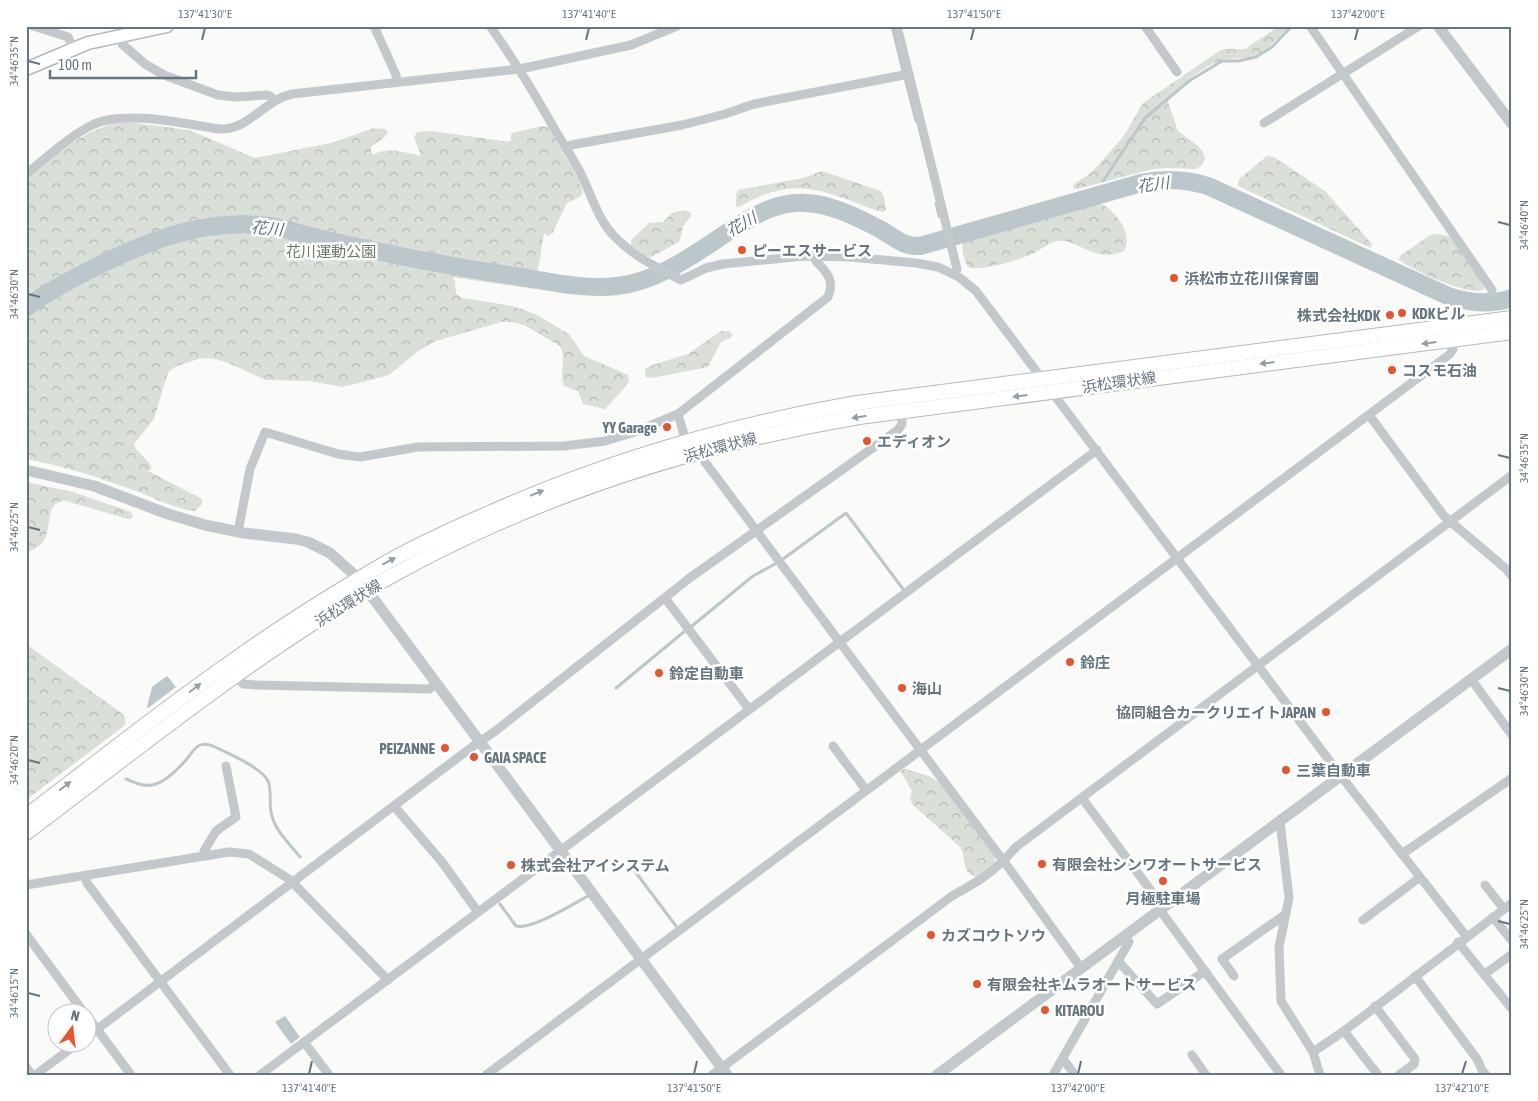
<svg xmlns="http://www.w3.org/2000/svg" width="1538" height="1101" viewBox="0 0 1538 1101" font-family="'Asap Condensed','Noto Sans JP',sans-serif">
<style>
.forest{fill:url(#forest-crowns)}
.water{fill:#bbc7cb}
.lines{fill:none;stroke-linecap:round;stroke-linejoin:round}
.stream{stroke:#bbc7cb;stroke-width:3}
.river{stroke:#bbc7cb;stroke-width:18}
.secondary-casing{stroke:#b3babf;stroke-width:15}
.primary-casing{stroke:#b5babe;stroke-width:16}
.minor{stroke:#c3c8cc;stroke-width:9}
.tertiary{stroke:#c3c8cc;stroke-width:11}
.secondary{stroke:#fff;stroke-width:12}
.primary{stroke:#fff;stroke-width:14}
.oneway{fill:#939fa8}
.ticks{fill:none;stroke:#657683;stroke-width:2}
.poi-dot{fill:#e4572e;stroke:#fff;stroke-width:2}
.labels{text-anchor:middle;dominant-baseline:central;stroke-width:5;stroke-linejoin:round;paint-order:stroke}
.poi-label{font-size:15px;font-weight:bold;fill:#657683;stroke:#fff;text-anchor:start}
.park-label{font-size:15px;fill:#687a64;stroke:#fff}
.street-label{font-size:15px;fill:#657683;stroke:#fff}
.water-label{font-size:16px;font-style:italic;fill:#60757c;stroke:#fff}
.neatline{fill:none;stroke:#657683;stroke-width:2}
.ticks-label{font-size:12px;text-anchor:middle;fill:#657683}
</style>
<defs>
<pattern id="forest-crowns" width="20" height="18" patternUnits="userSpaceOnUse" patternTransform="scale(1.25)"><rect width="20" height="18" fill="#dadfd7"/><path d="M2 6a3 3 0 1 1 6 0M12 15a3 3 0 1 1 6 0" fill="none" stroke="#b4b9b4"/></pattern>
</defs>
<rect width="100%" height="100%" fill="#fafaf8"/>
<g class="forest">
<path d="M 1279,26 L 1290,26 C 1280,36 1270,48 1257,55 C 1246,60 1235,57 1223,60 C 1208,63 1178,86 1168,98 L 1168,102 L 1178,131 L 1198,146 L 1203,152 L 1205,158 L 1202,165 L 1196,169 L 1168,168 L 1153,169 L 1077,189 L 1073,188 L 1074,184 L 1092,172 L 1123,137 L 1143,103 L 1218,52 L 1224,49 L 1245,49 Z"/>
<path d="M 127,122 L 189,130 L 255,158 L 331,143 L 374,128 L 385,129 L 388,132 L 386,136 L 371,147 L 371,152 L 373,155 C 387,146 406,153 421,156 L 414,137 L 417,132 L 431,131 L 510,142 L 511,141 L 511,134 L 513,133 L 541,126 L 548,127 L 578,178 L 583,192 L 580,197 L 567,203 L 552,234 L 547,236 L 544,233 L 535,289 L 452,277 L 455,281 L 456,294 L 462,298 L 507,305 L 522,309 L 537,315 L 569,334 L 584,356 L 628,375 L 629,380 L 627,385 L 605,409 L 583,404 L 578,391 L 564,386 C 559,373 567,359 560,346 L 524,325 L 512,322 L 501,322 L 436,341 L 418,351 L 389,375 L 343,387 L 309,381 L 266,380 L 228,363 L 216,359 L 205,358 L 195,360 L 177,366 L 169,371 L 166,379 L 154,419 L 134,444 L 136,449 L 151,465 L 151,470 L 148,471 L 202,499 L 202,504 L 195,511 C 174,509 153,497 133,490 C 98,477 63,466 26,459 L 26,180 C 56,155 87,125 127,122 Z"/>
<polygon points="1267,156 1274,157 1325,191 1372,244 1371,248 1238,186 1239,179"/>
<path d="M 822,171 L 881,191 L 884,197 L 886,210 L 883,212 L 875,210 C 820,189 794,175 739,207 L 736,206 L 736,194 L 738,190 L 803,178 Z"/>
<path d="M 1097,202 C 1114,208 1134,233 1124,251 C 1094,264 1078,238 1057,241 C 1048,243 1040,250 1032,254 C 1021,259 979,272 968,267 C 964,260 960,247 964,240 Z"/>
<polygon points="684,210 691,213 691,216 683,226 681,236 679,242 651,257 646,256 631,245 631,240 649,223 663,222 672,213"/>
<path d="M 1439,234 L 1448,236 L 1454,241 L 1484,286 L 1483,290 C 1465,295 1414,271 1399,260 L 1400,256 L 1430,235 Z"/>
<polygon points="721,331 729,331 733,335 730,338 721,342 708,367 652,378 647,377 645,374 645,369 649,366 688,354"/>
<path d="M 26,482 L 73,492 L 131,512 L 133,517 L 131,519 L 128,519 L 66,501 C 44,500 53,528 43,542 C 39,547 32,550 26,553 Z"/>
<polygon points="26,644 120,712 125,717 125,724 120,729 26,800"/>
<path d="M 905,769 L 929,776 L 940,783 L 995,857 L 995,864 L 977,877 C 960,873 967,857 960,847 L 912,804 L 910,798 L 912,791 L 901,772 L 901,770 Z"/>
</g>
<g class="water">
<polygon points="167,676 176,687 148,708 147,707 152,687"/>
<polygon points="285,1016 300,1037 291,1044 275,1022"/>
</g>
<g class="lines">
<g class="stream">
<polyline points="892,26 903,71"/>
<polyline points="905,78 916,121"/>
<polyline points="1103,181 1145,118 1189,81 1222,61 1238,61 1256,57 1272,47 1292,26"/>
<polyline points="1093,197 1097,191"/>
<polyline points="936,203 939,216"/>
<polyline points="783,559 846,513 903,589"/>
<polyline points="692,626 753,576 775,564"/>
<polyline points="616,688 685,631"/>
<path d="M 126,779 C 134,782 143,787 152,785 C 165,783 178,769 186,760 C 194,750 198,740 213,746 C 227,753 261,767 268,781 C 272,790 269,803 271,812 C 274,830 289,843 300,857"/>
<polyline points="629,867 631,866 676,926"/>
<path d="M 500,904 L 516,926 C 532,930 573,904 588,896"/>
</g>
<path class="river" d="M 26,308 C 45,293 66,282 88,271 C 142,243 198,220 260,225 C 275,225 288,230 302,234 C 316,238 330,241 344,244 C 398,256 453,267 508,275 C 543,280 581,290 617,286 C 658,282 694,254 728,232 C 752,217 775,201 806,203 C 831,204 856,217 878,228 C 893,236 902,247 920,246 L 1141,183 C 1164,178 1185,179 1208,186 L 1448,296 C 1469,303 1491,305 1512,298"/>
<defs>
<polyline id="secondary" points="26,69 88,43 167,26"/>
<g id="primary">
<path d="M 26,816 C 95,764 163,709 234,660 C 280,627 328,597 377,568 C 412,547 450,530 487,514 C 606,461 729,425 857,403 L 1512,318"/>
<path d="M 26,833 C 143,745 258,651 386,579 C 532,497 695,445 859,417 L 1512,332"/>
</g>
</defs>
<use href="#secondary" class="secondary-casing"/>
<use href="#primary" class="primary-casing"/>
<g class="minor">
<polyline points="33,26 68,37 74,49"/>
<polyline points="374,26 396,75 397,82"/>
<path d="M 490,26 C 514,60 535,94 555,130 C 564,145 574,160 582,176 C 592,197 598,219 614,236 C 633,256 658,268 681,280 L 706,268 L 723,264 L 804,256 L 850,257 L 916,263 L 938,267 L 959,277 L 976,291 L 1341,776 L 1467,937"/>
<polyline points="897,26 957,269 954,274"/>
<polyline points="1145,26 1177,72"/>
<polyline points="1310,26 1492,290 1492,292"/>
<polyline points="120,35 122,44 145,64 164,75 218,95 235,97 267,95 270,96 274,100"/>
<polyline points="1264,123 1419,26"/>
<polyline points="566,148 571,145 682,125 725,114 754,104 909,74"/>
<path d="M 26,174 C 46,158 71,135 94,124 C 127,110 184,124 220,129 C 249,130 264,100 292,94 L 520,69 L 631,45 L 677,26"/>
<polyline points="678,414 686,442"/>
<polyline points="1369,415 1444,516 1505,568 1512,576"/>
<polyline points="702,451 705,462 1011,871 1081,968"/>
<path d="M 238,532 L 250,469 L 265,432 L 338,454 L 360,457 L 418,447 L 564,446 L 605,441 L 632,433 L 678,414 L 828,297 C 835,281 827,272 816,261 L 816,256"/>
<polyline points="665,598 749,709"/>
<polyline points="236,675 243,684 257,685 429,689 436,684"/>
<polyline points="1471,679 1512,735"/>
<polyline points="833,746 866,790"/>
<polyline points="1082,798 1163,907"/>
<polyline points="394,806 442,862 478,912"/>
<polyline points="1280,821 1289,898 1279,947 1281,1001 1313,1052 1320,1075"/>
<polyline points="1402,854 1512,778"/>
<polyline points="205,856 204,851 216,831 236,817 226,766"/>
<polyline points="85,876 87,883 230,1075"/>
<polyline points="26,885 229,852 249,854 289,879 388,980"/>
<polyline points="1485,885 1504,909"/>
<polyline points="1160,910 1281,1075"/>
<polyline points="1493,917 1512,941"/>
<polyline points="1363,920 1419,878"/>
<polyline points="26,934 85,1014"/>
<polyline points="1458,942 1512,1009"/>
<polyline points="1118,961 1157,1004 1205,971"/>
<polyline points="1485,974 1512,954"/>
<polyline points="1234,976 1222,959 1286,914"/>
<polyline points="1415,976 1477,1059 1482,1070 1486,1075"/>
<polyline points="1375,1006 1415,1059 1414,1064 1399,1075"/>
<polyline points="88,1017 131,1075"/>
<polyline points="1344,1031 1378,1075"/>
<polyline points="88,1036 472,747 494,732 691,577 898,430 902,424 901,411"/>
<polyline points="304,1042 329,1075"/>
<polyline points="1313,1052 1344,1031 1512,903"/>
<polyline points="1192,1055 1206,1075"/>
<polyline points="1063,1059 1075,1075"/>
<polyline points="26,1067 32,1075"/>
<polyline points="35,1075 77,1044"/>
<polyline points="260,1075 1097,450"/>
<polyline points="486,1075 1450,354 1453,349 1451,340"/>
<path d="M 712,1075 L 952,896 C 981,880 994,872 1016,847 L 1512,475"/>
<polyline points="1053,1075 1129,942 1124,936"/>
</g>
<g class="tertiary">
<polyline points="1438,26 1512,124"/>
<polyline points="26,470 94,486 168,514 205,525 244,533 296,539 308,542 330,553 359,579 727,1075"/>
<polyline points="937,1075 1512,649"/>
</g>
<use href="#secondary" class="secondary"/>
<use href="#primary" class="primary"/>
</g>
<defs><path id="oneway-solid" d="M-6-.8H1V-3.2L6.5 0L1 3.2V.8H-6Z" transform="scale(1.25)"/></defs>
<g class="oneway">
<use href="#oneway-solid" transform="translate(1429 343) rotate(173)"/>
<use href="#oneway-solid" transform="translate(1267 363) rotate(173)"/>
<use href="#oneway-solid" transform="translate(1020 396) rotate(173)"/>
<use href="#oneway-solid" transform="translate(859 417) rotate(171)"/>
<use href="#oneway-solid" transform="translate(537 493) rotate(-22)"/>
<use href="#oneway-solid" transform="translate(389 561) rotate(-28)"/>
<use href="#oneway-solid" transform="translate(195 688) rotate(-37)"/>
<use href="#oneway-solid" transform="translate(65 786) rotate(-37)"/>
</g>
<path class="ticks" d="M 202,40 L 205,28M 586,40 L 589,28M 971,40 L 974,28M 1355,40 L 1358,28M 28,61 L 40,64M 1498,222 L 1510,225M 28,294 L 40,297M 1498,455 L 1510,458M 28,527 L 40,530M 1498,688 L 1510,691M 28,760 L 40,763M 1498,921 L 1510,924M 28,993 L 40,996M 309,1074 L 312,1061M 694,1074 L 697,1061M 1078,1074 L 1081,1061M 1462,1074 L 1466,1061"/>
<g class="poi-dot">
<circle cx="742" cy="250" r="5"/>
<circle cx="1174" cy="278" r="5"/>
<circle cx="1402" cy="313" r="5"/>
<circle cx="1390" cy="315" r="5"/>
<circle cx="1392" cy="370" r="5"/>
<circle cx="667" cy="427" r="5"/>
<circle cx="867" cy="441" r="5"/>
<circle cx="1070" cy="662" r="5"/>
<circle cx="659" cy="673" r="5"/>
<circle cx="902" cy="688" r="5"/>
<circle cx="1326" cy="712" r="5"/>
<circle cx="445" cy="748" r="5"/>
<circle cx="474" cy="757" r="5"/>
<circle cx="1286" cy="770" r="5"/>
<circle cx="1042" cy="864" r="5"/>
<circle cx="511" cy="865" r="5"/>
<circle cx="1163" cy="881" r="5"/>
<circle cx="931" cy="935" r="5"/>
<circle cx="977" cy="984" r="5"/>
<circle cx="1045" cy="1010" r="5"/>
</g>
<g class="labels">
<g class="poi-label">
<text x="752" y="250">ピーエスサービス</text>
<text x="1184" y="278">浜松市立花川保育園</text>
<text x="1412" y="313">KDKビル</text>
<text x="1380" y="315" text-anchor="end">株式会社KDK</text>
<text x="1402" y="370">コスモ石油</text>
<text x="657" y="427" text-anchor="end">YY Garage</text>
<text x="877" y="441">エディオン</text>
<text x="1080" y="662">鈴庄</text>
<text x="669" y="673">鈴定自動車</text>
<text x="912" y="688">海山</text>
<text x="1316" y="712" text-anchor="end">協同組合カークリエイトJAPAN</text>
<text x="435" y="748" text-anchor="end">PEIZANNE</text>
<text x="484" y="757">GAIA SPACE</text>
<text x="1296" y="770">三葉自動車</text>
<text x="1052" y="864">有限会社シンワオートサービス</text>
<text x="521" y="865">株式会社アイシステム</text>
<text x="1163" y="898" text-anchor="middle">月極駐車場</text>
<text x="941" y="935">カズコウトソウ</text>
<text x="987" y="984">有限会社キムラオートサービス</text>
<text x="1055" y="1010">KITAROU</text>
</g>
<g class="park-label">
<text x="331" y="251">花川運動公園</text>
</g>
<g class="street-label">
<text transform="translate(1119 382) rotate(-8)">浜松環状線</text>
<text transform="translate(720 447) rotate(-15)">浜松環状線</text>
<text transform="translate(348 603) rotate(-32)">浜松環状線</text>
</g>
<g class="water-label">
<text transform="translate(1153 184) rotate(-7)">花川</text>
<text transform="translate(741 224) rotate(-30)">花川</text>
<text transform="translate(267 228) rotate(5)">花川</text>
</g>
</g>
<rect width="1538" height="1101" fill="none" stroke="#ffffff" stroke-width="55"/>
<g transform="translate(72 1028) rotate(15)"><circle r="24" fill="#ffffff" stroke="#c1c8cd"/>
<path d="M0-4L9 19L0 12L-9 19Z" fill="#e4572e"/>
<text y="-8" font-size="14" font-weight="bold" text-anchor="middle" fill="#657683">N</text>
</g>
<path d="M50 70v8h146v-8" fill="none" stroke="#657683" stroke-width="2.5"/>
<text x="58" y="70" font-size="15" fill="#657683" stroke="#ffffff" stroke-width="4" paint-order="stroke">100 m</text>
<rect x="28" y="28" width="1482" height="1046" class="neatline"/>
<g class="ticks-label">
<text x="205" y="18">137°41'30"E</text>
<text x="589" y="18">137°41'40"E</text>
<text x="974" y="18">137°41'50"E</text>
<text x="1358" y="18">137°42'00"E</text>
<text transform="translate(14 61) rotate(-90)" y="4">34°46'35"N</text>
<text transform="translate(1524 225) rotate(-90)" y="4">34°46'40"N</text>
<text transform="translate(14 294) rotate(-90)" y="4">34°46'30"N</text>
<text transform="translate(1524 458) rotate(-90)" y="4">34°46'35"N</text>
<text transform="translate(14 527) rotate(-90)" y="4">34°46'25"N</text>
<text transform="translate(1524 691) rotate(-90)" y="4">34°46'30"N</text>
<text transform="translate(14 760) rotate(-90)" y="4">34°46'20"N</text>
<text transform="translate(1524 924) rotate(-90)" y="4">34°46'25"N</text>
<text transform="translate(14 993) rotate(-90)" y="4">34°46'15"N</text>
<text x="309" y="1092">137°41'40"E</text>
<text x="694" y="1092">137°41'50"E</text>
<text x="1078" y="1092">137°42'00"E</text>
<text x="1462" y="1092">137°42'10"E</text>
</g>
</svg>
